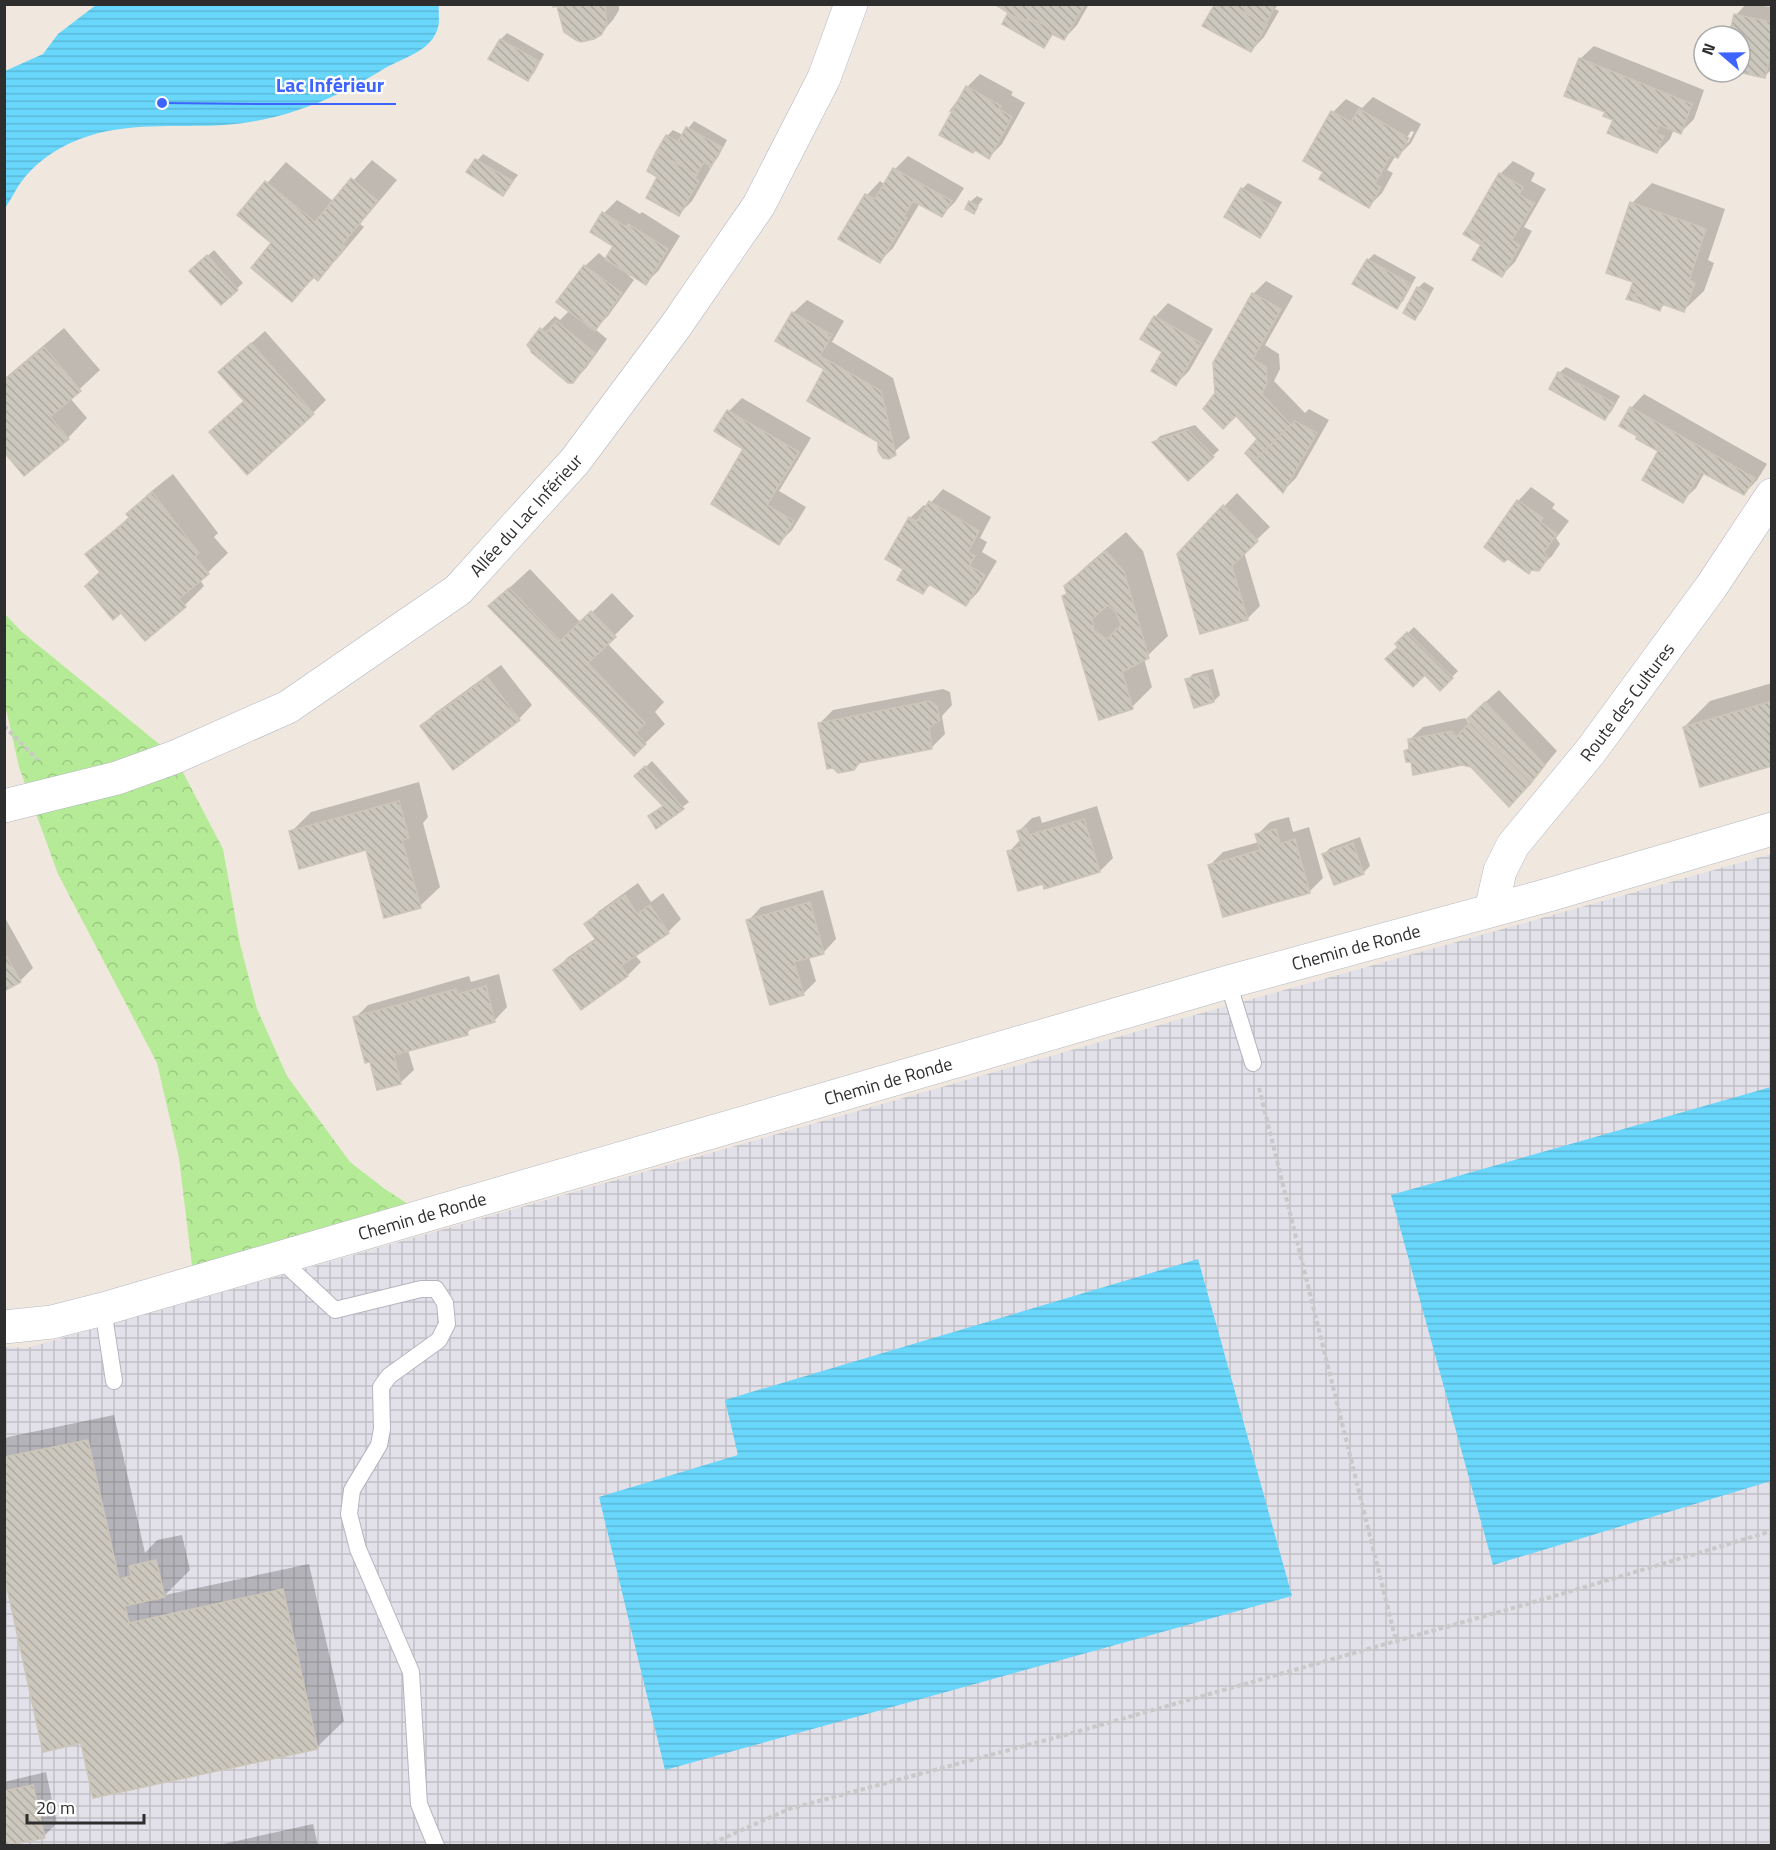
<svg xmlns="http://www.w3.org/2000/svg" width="1776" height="1850" viewBox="0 0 1776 1850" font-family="'Titillium Web',sans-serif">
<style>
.industrial{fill:url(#industrial-grid)}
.park{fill:url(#park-crowns)}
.water{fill:url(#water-rules)}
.shadow{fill:#0003;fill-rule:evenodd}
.building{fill:url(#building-back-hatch);stroke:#ccc5b8;stroke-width:1.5;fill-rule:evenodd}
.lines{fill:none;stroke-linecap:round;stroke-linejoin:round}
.lane-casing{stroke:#b3b6c2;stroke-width:18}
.street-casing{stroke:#b3b6c2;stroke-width:34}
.path{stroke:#c9c9c9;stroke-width:4;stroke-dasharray:4.5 3;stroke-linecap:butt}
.lane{stroke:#fff;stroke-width:16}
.street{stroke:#fff;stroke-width:33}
.labels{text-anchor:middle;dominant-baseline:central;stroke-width:4.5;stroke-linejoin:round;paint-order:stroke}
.street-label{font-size:18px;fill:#2e2e2e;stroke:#fff}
.leader{fill:none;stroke:#3d64ff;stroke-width:2}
.callout-dot{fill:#3d64ff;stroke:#fff;stroke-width:2}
.callout-label{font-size:20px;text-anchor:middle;font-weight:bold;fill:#3d64ff;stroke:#fff;stroke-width:4.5;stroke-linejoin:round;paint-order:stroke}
</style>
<defs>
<pattern id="industrial-grid" width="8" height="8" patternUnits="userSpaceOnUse" patternTransform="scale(1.5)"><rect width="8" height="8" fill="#e2e0e8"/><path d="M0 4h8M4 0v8" fill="none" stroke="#c2c0c7"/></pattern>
<pattern id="park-crowns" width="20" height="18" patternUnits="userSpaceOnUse" patternTransform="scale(1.5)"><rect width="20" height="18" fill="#b5eb97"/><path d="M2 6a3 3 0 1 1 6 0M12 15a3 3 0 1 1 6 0" fill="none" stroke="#9cca82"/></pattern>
<pattern id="water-rules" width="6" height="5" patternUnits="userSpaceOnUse" patternTransform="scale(1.5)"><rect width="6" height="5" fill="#69d6fb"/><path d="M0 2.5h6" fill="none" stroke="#5bb8d7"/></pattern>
<pattern id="building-back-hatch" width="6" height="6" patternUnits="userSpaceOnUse" patternTransform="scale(1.5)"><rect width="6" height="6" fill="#cbc7bd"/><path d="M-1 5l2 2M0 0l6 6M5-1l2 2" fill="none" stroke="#afaba3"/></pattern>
</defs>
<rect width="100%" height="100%" fill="#f0e8df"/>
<polygon class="industrial" points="1771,854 1771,1845 5,1846 5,1347 27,1348 1191,1016"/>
<polygon class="park" points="4,613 22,632 175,757 223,849 240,944 257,1009 287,1076 350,1162 385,1189 425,1215 194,1282 179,1158 157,1063 58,874 19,767 7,713 5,709"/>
<g class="water">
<path d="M 96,5 L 439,4 C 438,12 440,20 438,27 C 432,52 401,58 382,70 C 333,100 282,121 224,125 C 175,128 127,121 80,139 C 56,148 33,164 19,185 C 14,193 10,201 5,208 L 5,71 L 43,54 L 58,34 Z"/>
<polygon points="1771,1087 1771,1481 1493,1565 1391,1195"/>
<polygon points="1198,1259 1292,1596 665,1770 599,1497 738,1455 725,1400"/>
</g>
<g class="shadow">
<polygon points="554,4 619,4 619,10 613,20 600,34 559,5"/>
<polygon points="996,4 1089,4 1077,25 1064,39 1054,33 1044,47 1004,23 1010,12"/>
<polygon points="1217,4 1278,4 1275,9 1279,11 1264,37 1251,51"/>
<polygon points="1746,4 1772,7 1772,69 1764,77 1740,71 1740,36 1731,36 1736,15"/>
<polygon points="507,33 544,54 534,73 528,79 490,58 501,39"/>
<polygon points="1594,46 1704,90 1694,119 1681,132 1674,129 1670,139 1657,152 1607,111 1580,59"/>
<polygon points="980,74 1013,92 1011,95 1025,103 1002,144 989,157 954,109 948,113 967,87"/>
<path d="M 1373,97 L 1421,124 L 1411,143 L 1398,156 L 1396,155 L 1387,170 L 1393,173 L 1382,193 L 1369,206 L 1325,172 L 1333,112 L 1346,99 L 1362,108 ZM 1411,131 L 1414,132 L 1408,143 L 1404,143 Z"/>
<polygon points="694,121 727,140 717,159 709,167 711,168 692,201 679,214 660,177 667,136 673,130 683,135"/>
<polygon points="483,154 518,175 503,194 468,171"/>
<polygon points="908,156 964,188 955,202 942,215 920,203 893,248 880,261 840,238 867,195 880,181 885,185 895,169"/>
<polygon points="372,160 397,180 360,224 364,227 337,259 317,279 315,277 292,300 274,243 239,215 286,162 334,202"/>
<polygon points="1513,161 1535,173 1531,181 1546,189 1524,227 1532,231 1515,262 1502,275 1483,244 1500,174"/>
<polygon points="1248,183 1282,202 1266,230 1260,236 1242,189"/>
<polygon points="1652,183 1725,209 1708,260 1714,263 1704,291 1684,310 1665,304 1660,309 1635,281 1632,203"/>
<polygon points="977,196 983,199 973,212 970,202"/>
<polygon points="617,200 640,214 642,212 680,236 659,270 646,283 627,271 626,273 634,280 608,316 595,329 607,339 586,368 573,382 542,329 555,316 560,320 570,310 585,266 599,253 606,259 615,246 592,232 604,213"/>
<polygon points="214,250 243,283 221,303 198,265"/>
<polygon points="1374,254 1416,277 1403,301 1397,307 1368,260"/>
<polygon points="1266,281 1293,296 1265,345 1279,354 1280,369 1274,381 1305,413 1309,409 1329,420 1296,478 1283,491 1259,439 1217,394 1253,294"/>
<polygon points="1424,282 1434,288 1421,312 1415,318 1418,288"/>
<polygon points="807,300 844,321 832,342 893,378 910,438 888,457 880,441 826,369 793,313"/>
<polygon points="1168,303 1213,329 1189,371 1176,384 1164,351 1142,339 1155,317"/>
<polygon points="64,328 100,370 70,398 87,418 68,438 4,450 4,379"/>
<polygon points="265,331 326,400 313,413 245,400 233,359"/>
<polygon points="1566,367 1620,396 1611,412 1605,418 1551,388 1559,373"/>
<polygon points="1644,394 1767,464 1757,480 1744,494 1705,472 1696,488 1682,501 1660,451 1631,408"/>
<polygon points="742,398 811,438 779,491 806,507 792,530 779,543 745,448 716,431 729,411"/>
<polygon points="1195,425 1219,450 1188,479 1155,442 1160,436"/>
<polygon points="173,474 218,533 214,537 228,553 200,580 204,586 184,606 101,571 87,555 130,516 128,514 148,494"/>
<polygon points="1531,487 1555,504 1552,508 1569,521 1556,538 1560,544 1552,556 1538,569 1518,501"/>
<polygon points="943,489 991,517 980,538 987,542 982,552 997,561 979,591 966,605 931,584 923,593 905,569 910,518 924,505 927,507"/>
<polygon points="1237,493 1270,527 1244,552 1260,606 1247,619 1178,554"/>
<polygon points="1126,532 1143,551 1168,636 1144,659 1152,687 1132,707 1064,597 1068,593 1066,586 1086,566"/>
<polygon points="530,569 581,623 612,593 634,616 607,643 664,702 655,712 665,724 634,754 490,606"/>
<polygon points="1414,627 1458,671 1440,689 1397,644"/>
<polygon points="501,665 532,705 519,719 453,768 422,726 435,713"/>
<polygon points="1213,669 1220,695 1214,701 1187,680 1193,674"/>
<polygon points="1772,683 1772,765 1684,727 1710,701"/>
<polygon points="943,689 950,692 952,705 942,716 945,734 932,747 861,761 853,769 820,723 833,710"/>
<polygon points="1499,690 1557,751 1522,792 1472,766 1412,761 1406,751 1410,747 1409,740 1423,727 1465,718 1470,725 1482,705"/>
<polygon points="652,761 689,802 656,827 650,816 664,805 636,776"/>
<polygon points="419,782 428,817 423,823 440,887 420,906 367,848 291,832 311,812"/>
<polygon points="1097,806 1113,858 1100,871 1009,852 1021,839 1019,831 1032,818 1040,816 1042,823"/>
<polygon points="1289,817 1293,832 1309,827 1323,878 1309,892 1210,865 1223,852 1259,842 1257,835 1270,822"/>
<polygon points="1360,837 1370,866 1364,872 1335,883 1324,854 1330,848"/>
<polygon points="638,883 651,902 663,893 681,919 668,932 635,955 641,962 628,975 555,970 568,957 596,938 586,924 599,911"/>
<polygon points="823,890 836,939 823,953 809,957 816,981 803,994 748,921 761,907"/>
<polygon points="4,916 33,968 20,981 4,989"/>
<polygon points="499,974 507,1007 494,1021 474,1026 467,1033 408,1050 414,1070 400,1083 371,1060 355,1018 368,1005 469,976 471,982"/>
<polygon points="114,1415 145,1553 157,1540 182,1535 190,1570 165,1595 309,1564 344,1721 317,1747 82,1741 4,1566 4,1440 8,1437"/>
<polygon points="46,1772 57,1823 44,1836 4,1845 4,1782"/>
<polygon points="313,1824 318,1846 214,1846"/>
</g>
<g class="building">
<polygon points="553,4 605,4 607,25 601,35 594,39 581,42 576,40 564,32 557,6 553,7"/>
<polygon points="994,4 1085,4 1064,40 1052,34 1054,31 1034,19 1032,22 1027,19 1025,23"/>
<polygon points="1215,4 1229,4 1267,25 1251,52 1202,26"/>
<polygon points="1229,4 1268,4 1274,8 1266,24"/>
<polygon points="1008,13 1025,23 1027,19 1032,22 1034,19 1054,31 1044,48 1002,24"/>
<polygon points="1734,14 1772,22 1772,48 1765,78 1738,72 1740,72 1740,36 1729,36"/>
<polygon points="500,39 539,61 528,81 488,59"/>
<polygon points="1579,58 1692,104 1681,134 1659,125 1656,133 1664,136 1657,153 1607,133 1613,120 1603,116 1605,112 1564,96"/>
<polygon points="966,86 1001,106 999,109 1012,117 989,159 975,150 973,153 939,135"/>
<polygon points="1359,109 1409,138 1398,158 1391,155 1375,184 1381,187 1369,208 1319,179 1323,172 1303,161 1331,111 1351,122"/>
<polygon points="686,127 722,147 711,167 704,162 697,175 656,152 666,135 678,142"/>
<polygon points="656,152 697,175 695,179 699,181 679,216 646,198 657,177 647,171"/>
<polygon points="475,159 513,181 503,196 466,172"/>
<polygon points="893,168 952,201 942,217 913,201 904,216 907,218 880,263 838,239 865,194 875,199"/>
<polygon points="1499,173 1523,187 1519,195 1534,203 1512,240 1520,245 1502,277 1472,260 1485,237 1468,227"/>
<polygon points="351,178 378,201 342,245 345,247 318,281 313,277 292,302 251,268 271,243 237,215 265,181 315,222"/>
<polygon points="1241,188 1277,208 1260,238 1224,217"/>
<polygon points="969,201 978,206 974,214 965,209"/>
<polygon points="1630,202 1706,229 1689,280 1695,283 1684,312 1662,304 1660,311 1643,304 1645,298 1629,293 1633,282 1606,273"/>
<polygon points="602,212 626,227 628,224 668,249 646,285 605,259 613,246 590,232"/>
<polygon points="1468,227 1485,237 1481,245 1463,234"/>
<polygon points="207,255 238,290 221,305 189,271"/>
<polygon points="1367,259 1411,284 1397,309 1352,284"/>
<polygon points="584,265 622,293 595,331 556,302"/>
<polygon points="1417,287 1429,294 1415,320 1403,313"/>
<polygon points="1252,293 1281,309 1253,359 1266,367 1267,383 1262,394 1291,425 1253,462 1245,453 1257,439 1236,416 1223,429 1203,409 1215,393 1213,363"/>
<polygon points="1629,293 1645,298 1643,304 1626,299"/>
<polygon points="792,312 832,335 820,356 881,391 896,455 889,459 883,458 878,451 878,442 807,401 824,369 775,341"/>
<polygon points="1154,316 1201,343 1176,386 1151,371 1162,352 1140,339"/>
<polygon points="556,321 595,353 573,383 568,383 531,352 531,350 527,345 540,328 546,333"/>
<polygon points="251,343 314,414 247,475 209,432 244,401 218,372"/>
<polygon points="44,347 81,391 50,417 69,439 24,476 4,452 4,380"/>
<polygon points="1558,372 1614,403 1605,420 1549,389"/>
<polygon points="1630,407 1755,478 1744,495 1701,472 1683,503 1642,480 1658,451 1636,439 1637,436 1619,426"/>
<polygon points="727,410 799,452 767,505 794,521 779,545 711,504 743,449 714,431"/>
<polygon points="1295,421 1317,433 1283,493 1253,462"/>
<polygon points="1188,430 1214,457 1188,481 1152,442"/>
<polygon points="152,492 199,553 195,557 209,574 179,599 186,607 145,641 121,613 113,620 85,586 100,572 85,554 130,518 126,514"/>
<polygon points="1517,500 1543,518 1540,522 1557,534 1544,552 1548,558 1539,571 1531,570 1529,574 1508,559 1504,562 1484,547"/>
<polygon points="929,501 979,531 968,552 975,556 969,566 985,575 966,606 929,584 923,594 897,580 903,569 885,559 909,517 917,521"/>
<polygon points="1223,505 1258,541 1232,566 1248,620 1200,634 1177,554"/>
<path d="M 1106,551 L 1124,571 L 1149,658 L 1122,672 L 1133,709 L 1099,720 L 1062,596 L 1067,594 L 1064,586 ZM 1108,605 L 1116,612 L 1121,625 L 1107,639 L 1094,630 L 1092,619 Z"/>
<polygon points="509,588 560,641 591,611 616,637 588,663 645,723 636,733 646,744 634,756 488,606"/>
<polygon points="1407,632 1453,678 1440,691 1395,644"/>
<polygon points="1398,647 1425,675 1413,687 1385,659"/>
<polygon points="1207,674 1214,702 1194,708 1185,679"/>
<polygon points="487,677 520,720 453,770 420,726"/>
<polygon points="929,701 937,706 940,720 929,728 932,749 859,763 854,770 838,773 833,768 827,769 818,723"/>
<polygon points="1772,701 1772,766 1700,787 1683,727"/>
<polygon points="1485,702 1545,765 1530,784 1467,719"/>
<polygon points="1470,722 1530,784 1509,807 1471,767 1462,765 1413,775 1411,762 1406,762 1404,751 1409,749 1408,739 1452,731 1456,737"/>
<polygon points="645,766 684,809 656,829 648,816 663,806 634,776"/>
<polygon points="399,801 409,838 402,840 421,908 384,918 366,850 299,869 289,831"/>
<polygon points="1084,819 1100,872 1044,889 1043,884 1018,891 1007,851 1022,847 1017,831 1026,828 1029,835"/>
<polygon points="1276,829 1280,844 1295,839 1310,893 1223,917 1208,865 1260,850 1255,834"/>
<polygon points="1353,843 1364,874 1334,885 1322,854"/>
<polygon points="625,895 637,914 650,905 669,933 621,966 628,976 581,1010 553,970 596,940 584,924"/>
<polygon points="810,902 824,954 794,962 804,995 770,1005 746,920"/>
<polygon points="4,952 21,982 4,991"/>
<polygon points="486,986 495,1022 467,1030 468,1035 394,1055 401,1084 377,1090 370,1062 365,1063 353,1017 456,989 458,994"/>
<polygon points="88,1440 119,1579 131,1576 129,1566 156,1560 165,1597 125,1606 129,1623 283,1589 318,1749 93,1798 81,1743 43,1752 4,1574 4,1457"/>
<polygon points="33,1785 45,1838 4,1846 4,1791"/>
</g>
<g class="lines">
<defs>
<g id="lane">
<polyline points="1228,982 1253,1063"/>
<polyline points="279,1258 335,1310 421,1289 436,1289 445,1303 447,1324 439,1340 389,1376 381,1387 382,1429 379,1445 352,1490 349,1514 358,1549 411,1672 419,1804 436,1846"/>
<polyline points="103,1309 114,1381"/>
</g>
<g id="street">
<polyline points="4,806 117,778 175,757 288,707 458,590 575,461 675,327 759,205 824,78 851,4"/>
<polyline points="1491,910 1500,871 1513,845 1590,752 1711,587 1772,495"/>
<polyline points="4,1327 52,1322 103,1309 1228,982 1552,894 1772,829"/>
</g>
</defs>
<use href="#lane" class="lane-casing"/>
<use href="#street" class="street-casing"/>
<g class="path">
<polyline points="4,726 38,760"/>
<polyline points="1259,1088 1396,1641"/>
<polyline points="706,1846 789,1809 1065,1735 1548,1598 1772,1531"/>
</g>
<use href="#lane" class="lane"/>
<use href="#street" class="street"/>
</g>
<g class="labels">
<g class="street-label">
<text transform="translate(526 515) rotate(-48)">Allée du Lac Inférieur</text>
<text transform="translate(1627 702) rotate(-53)">Route des Cultures</text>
<text transform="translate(1356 947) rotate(-15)">Chemin de Ronde</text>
<text transform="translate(888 1081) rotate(-16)">Chemin de Ronde</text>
<text transform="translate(422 1216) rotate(-16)">Chemin de Ronde</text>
</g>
</g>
<path class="leader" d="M162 103L264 104H396"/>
<circle class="callout-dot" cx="162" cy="103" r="6"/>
<g class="callout-label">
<text x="330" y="92">Lac Inférieur</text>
</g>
<rect width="1776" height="1850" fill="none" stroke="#2e2e2e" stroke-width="12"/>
<g transform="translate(1722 54) rotate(290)"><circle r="28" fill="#ffffff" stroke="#ababab" stroke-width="1.5"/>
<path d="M0-4.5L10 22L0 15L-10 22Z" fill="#3d64ff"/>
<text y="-9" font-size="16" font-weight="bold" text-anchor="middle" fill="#2e2e2e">N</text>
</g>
<path d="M27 1814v9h117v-9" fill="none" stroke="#2e2e2e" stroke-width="3"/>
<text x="36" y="1814" font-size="18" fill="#2e2e2e" stroke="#ffffff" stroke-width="4.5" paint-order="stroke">20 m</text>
</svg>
